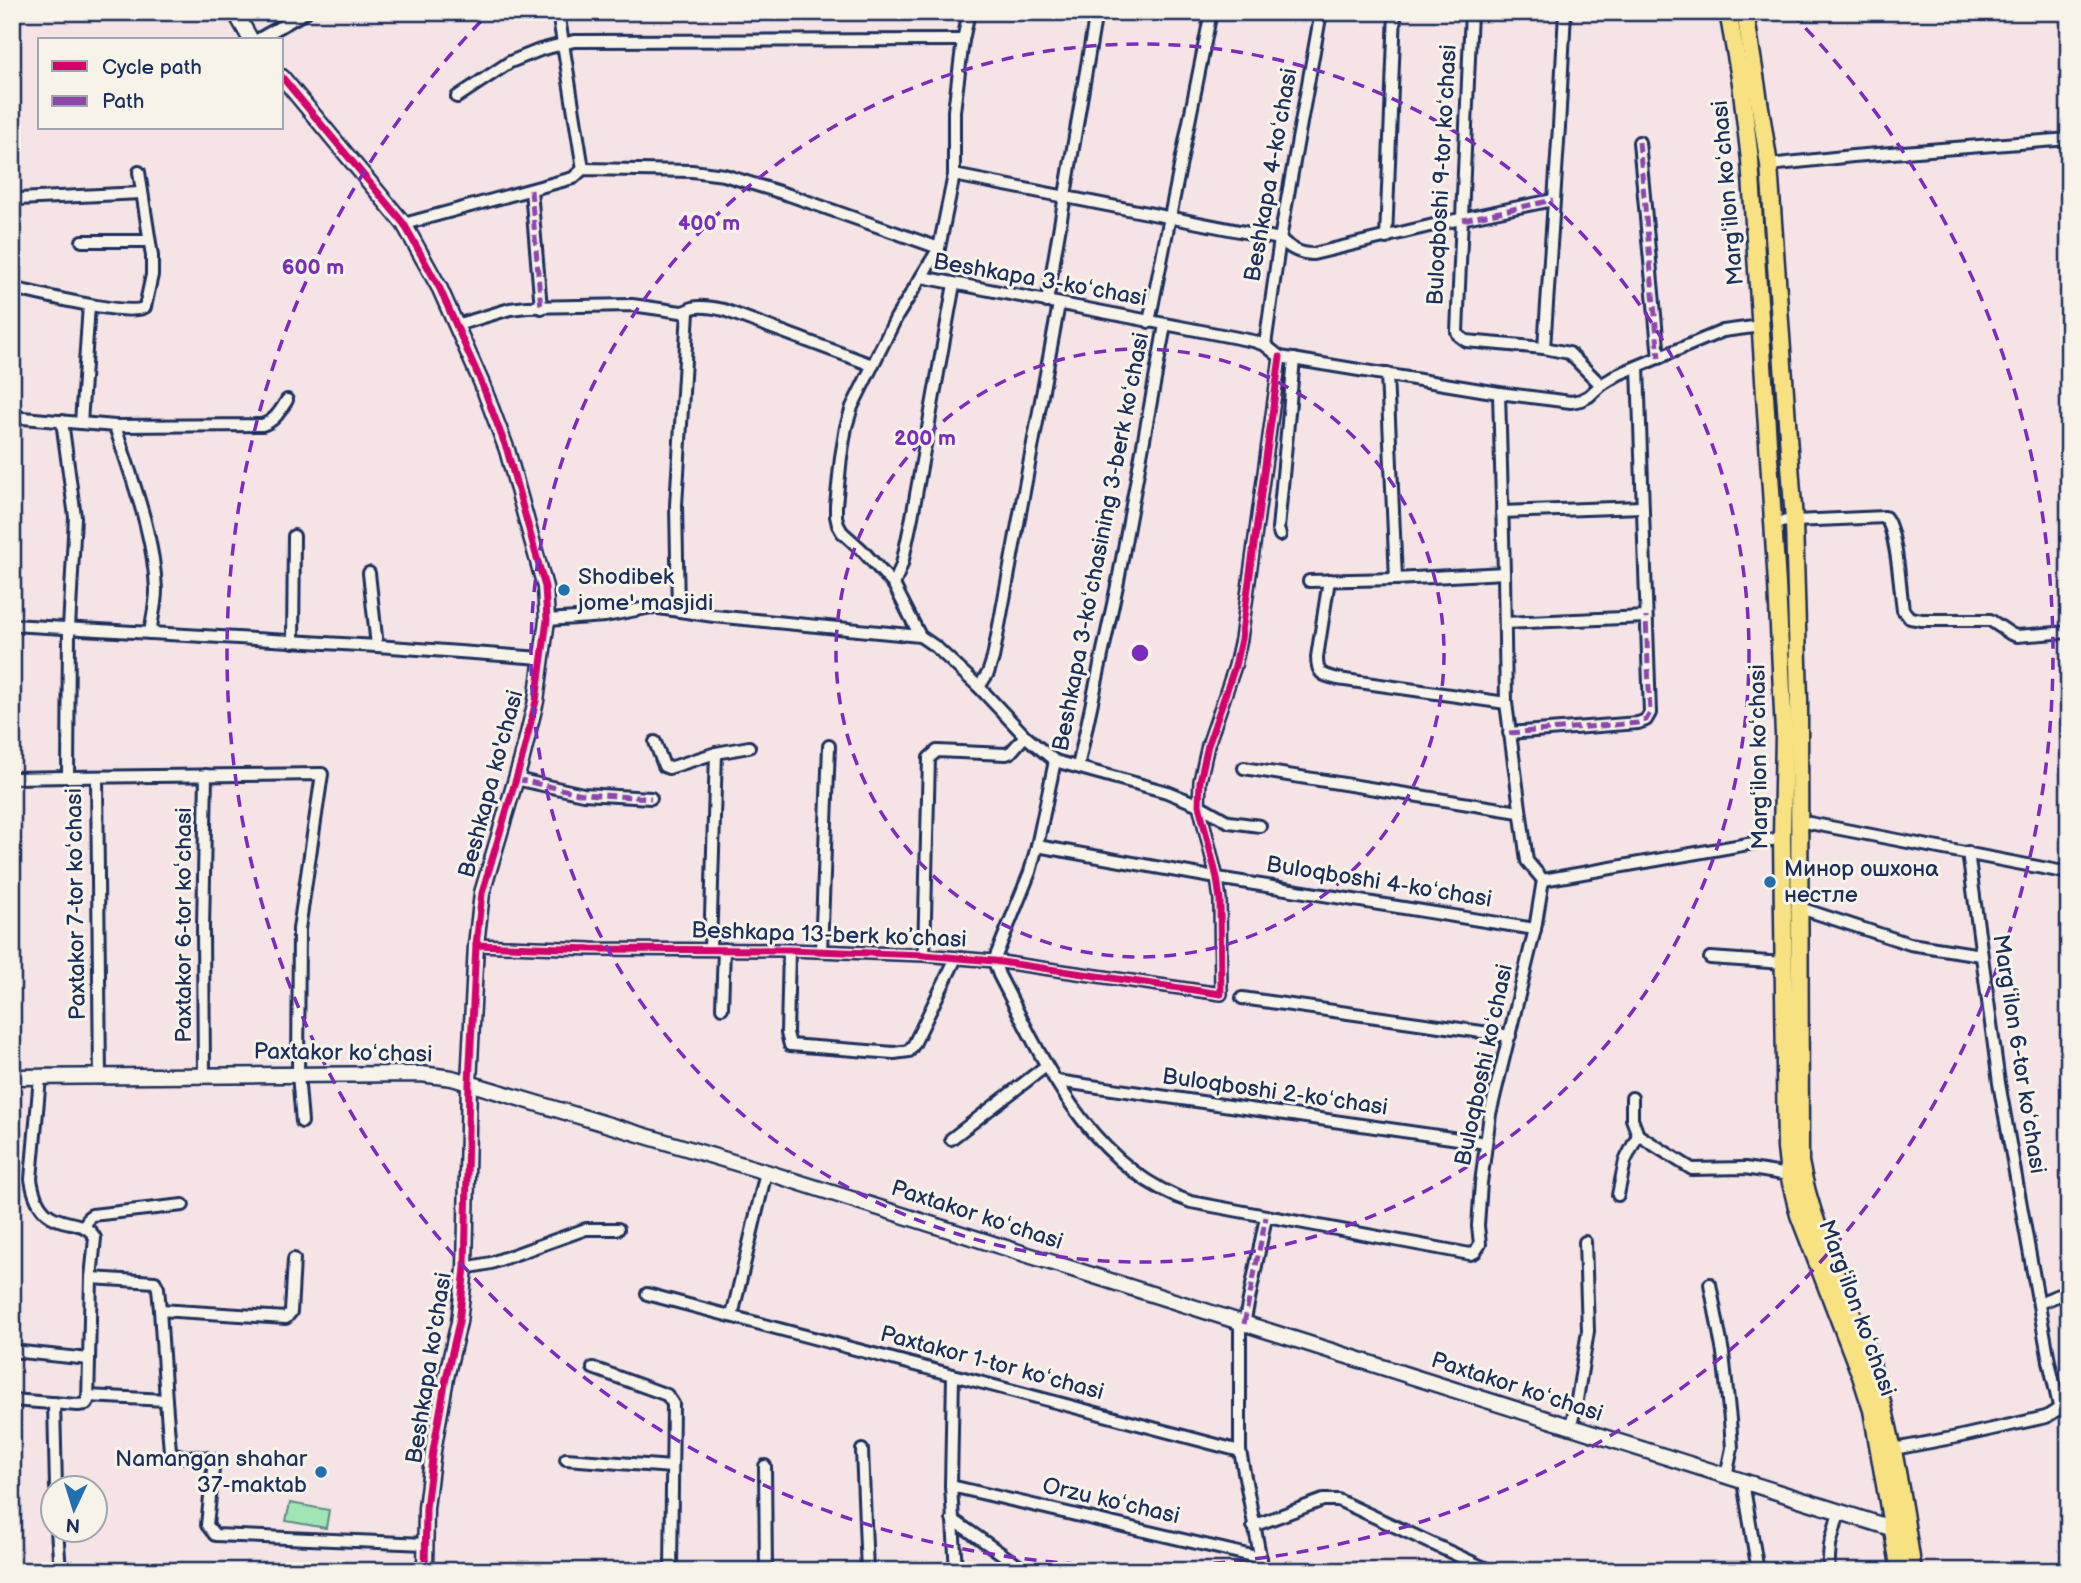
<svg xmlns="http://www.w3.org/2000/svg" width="2081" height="1583" viewBox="0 0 2081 1583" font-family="'Balsamiq Sans',sans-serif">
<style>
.green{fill:#9fe6b4;stroke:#5d8a89;stroke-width:2}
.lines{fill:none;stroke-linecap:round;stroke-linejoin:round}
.street-casing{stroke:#1b2f5e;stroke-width:16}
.secondary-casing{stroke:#1b2f5e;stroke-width:19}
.primary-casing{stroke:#1b2f5e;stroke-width:21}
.street{stroke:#f7f3e8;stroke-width:10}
.secondary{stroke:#f7f3e8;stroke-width:14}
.primary{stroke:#f8e181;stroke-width:16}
.quiet{stroke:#8e44ad;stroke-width:5;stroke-dasharray:10 5;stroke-linecap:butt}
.cycleway-casing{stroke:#f7f3e8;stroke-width:11}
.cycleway{stroke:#d6006c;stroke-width:7}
.ring{fill:none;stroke:#7b2cbf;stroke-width:3.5;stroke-dasharray:12 9}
.poi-dot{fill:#1f6fb2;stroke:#f7f3e8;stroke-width:2.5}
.labels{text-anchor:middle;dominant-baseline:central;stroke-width:6;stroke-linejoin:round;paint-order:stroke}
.street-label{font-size:23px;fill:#1b2f5e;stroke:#f7f3e8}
.poi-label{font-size:23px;fill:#1b2f5e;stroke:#f7f3e8;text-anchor:start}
.centre{fill:#7b2cbf;stroke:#f7f3e8;stroke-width:3.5}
.ring-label{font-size:21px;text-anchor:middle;font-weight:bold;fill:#7b2cbf;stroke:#f7f3e8;stroke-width:6;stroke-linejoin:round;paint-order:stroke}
</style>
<rect width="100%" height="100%" fill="#f5e3e5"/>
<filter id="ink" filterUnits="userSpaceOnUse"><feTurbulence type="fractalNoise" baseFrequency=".0143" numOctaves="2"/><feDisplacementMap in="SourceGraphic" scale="14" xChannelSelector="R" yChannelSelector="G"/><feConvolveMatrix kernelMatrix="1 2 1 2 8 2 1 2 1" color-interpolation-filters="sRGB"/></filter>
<g filter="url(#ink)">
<polygon class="green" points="290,1503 329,1510 326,1528 286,1521"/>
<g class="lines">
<defs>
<g id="street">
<polyline points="558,12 583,169"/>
<polyline points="969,12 963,40 954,111 954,175 939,248 896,318 852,407 846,427 841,457 836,505 836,516 838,525 842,532 862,550 894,585 920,636 936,647 979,687 1025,736 1055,761 1167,792 1199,805 1229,822 1260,826"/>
<polyline points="1471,12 1457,332 1459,336 1466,341 1544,348 1569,353 1601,385"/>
<polyline points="257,40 306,12"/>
<polyline points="457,97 510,62 540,50 574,41 963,40"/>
<polyline points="1639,142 1659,358"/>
<polyline points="1769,165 1853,156 2069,139"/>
<path d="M 954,175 L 1280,239 C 1290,248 1299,254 1313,254 L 1446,222 L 1553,200"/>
<polyline points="531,190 541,308"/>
<polyline points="12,197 18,199 141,193"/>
<polyline points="404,224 573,178 583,169 692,171 724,175 789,195 939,248"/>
<polyline points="1386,238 1395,12"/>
<polyline points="82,241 149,241"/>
<polyline points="922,277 1253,341 1265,345 1280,357 1499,393 1571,402 1581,400 1589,396 1601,385 1619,374 1723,331 1761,326"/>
<path d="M 12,288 C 36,293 129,318 145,307 L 152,275 L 152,256 L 139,172"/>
<polyline points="1047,302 1096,12"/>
<polyline points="1149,322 1211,12"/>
<path d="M 457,325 L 510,309 L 527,307 L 632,305 L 681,312 C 685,312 688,310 692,308 C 702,305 715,308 724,310 L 872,365"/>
<polyline points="1265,345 1280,239 1321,12"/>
<polyline points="1544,348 1559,127 1565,12"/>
<polyline points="1387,374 1396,579"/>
<polyline points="1499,393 1504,573 1506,703 1527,861 1543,880"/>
<path d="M 12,415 L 23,418 L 115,426 L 262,425 C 275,421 280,411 287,400"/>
<polyline points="62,421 75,517 69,628 68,777 322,774 299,929 298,1074 302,1122"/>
<polyline points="81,423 89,305"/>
<path d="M 115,426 C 132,480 154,534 156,590 C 156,604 152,619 150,633"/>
<polyline points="1502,512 1642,507"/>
<path d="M 1772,522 L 1885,517 C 1897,531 1900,589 1903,610 L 1910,618 L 1922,620 L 1990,620 L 2011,634 L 2017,636 L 2069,632"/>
<polyline points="1280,535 1278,529 1294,359"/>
<polyline points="369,573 377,646"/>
<path d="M 1329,580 L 1317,657 C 1317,674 1322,675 1338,679 L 1506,703"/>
<polyline points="1309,581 1396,579 1504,573"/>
<polyline points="894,585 902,564 912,517 954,284"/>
<polyline points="678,611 676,505 688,312"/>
<polyline points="547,620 605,616 652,607 714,616 920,636"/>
<polyline points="1505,623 1646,617"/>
<polyline points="12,625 377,646 541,658"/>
<polyline points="293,642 294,536"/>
<polyline points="979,687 988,673 993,658 1059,304"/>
<polyline points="1509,733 1638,723 1646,720 1650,713 1638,367"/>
<polyline points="655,742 664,766 669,768 716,753 749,747"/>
<path d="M 1055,761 L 1037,846 L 1030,872 L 994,961 L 999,975 C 1044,1062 1090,1168 1191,1202 L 1470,1254 L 1475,1252 L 1480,1244 L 1478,1226 L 1481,1183 L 1490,1114 L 1535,929 L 1543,880"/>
<polyline points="1078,767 1118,581 1165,325"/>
<polyline points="1244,768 1519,812"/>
<polyline points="97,777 100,1078"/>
<polyline points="12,778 68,777"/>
<polyline points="516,779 583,794 651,798"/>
<polyline points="1799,821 2069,873"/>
<polyline points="1037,846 1217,878 1535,929"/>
<polyline points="1543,880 1782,838"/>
<polyline points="1800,908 1910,944 1981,955"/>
<polyline points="476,945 592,949 789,950 924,955 994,961 1221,994 1220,900 1217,878 1199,805 1200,781 1208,745 1235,666 1241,639 1280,357"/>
<polyline points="710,949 716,753"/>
<polyline points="789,950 787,1033 790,1045 894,1053 909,1051 914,1044 956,958"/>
<polyline points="821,951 829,746"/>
<polyline points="924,955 929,758 937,751 1006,754 1011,752 1025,736"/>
<polyline points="1710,958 1784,963"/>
<polyline points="1242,998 1510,1036"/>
<polyline points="722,1008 724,949"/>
<polyline points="204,1075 203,928 206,775"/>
<polyline points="1057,1081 1486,1143"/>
<polyline points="1632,1098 1632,1119 1638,1135 1692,1169 1745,1168 1789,1175"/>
<polyline points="951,1139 1046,1066"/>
<polyline points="1618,1195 1625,1161 1638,1135"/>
<polyline points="85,1227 89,1217 92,1215 183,1205"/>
<polyline points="465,1268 491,1263 586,1229 618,1229"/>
<polyline points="91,1278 155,1282 158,1288 160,1310"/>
<polyline points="1710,1284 1723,1353 1730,1420 1732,1448 1726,1476"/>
<polyline points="647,1294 1240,1451"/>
<polyline points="2039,1303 2069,1291"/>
<polyline points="732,1316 766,1172"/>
<polyline points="1240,1323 1240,1451 1263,1571"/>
<polyline points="1244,1324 1266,1217"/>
<polyline points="12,1351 89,1359"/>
<polyline points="593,1368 667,1395 673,1404 671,1571"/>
<polyline points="953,1375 951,1486 956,1571"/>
<polyline points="88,1396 166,1400 160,1310 286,1318 291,1312 294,1259"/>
<path d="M 12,1400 L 78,1405 L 86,1404 L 88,1401 L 91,1278 L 95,1238 C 82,1211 40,1239 31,1179 L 40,1077"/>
<path d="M 166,1400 L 170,1451 C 181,1461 200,1454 214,1460 L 207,1525 L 215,1535 L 425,1544"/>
<polyline points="54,1403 56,1488"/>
<polyline points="1570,1428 1576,1406 1588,1331 1585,1242"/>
<polyline points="1894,1449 1957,1437 2046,1417 2057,1410 2059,1406 2049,1361 1999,1083 1968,852"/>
<polyline points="862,1450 867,1571"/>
<polyline points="566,1459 672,1467"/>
<polyline points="765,1466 766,1571"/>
<polyline points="1743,1482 1758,1571"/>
<polyline points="951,1486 1261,1558"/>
<polyline points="952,1519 1026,1571"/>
<polyline points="1253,1526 1323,1500 1338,1500 1491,1571"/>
<polyline points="57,1530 60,1571"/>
<polyline points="1828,1571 1830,1545 1839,1512"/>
</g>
<g id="secondary">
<polyline points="235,12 251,40"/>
<polyline points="282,77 404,224 440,289 482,384 507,450 545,587 547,620 536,701 521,762 482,893 476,945 469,1083 465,1268 459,1322 446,1378 433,1451 426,1508 425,1571"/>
<polyline points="12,1077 421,1074 452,1078 766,1172 1894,1529 1901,1529"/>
</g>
<g id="primary">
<polyline points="1728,12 1741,83 1750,160 1777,584 1784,734 1782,838 1786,1148 1789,1175 1799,1215 1861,1376 1872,1410 1900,1571"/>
<path d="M 1745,12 L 1769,165 L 1794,521 L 1799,700 L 1800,1162 C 1813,1231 1846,1292 1869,1358 C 1892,1427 1902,1499 1913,1571"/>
</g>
</defs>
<use href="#street" class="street-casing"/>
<use href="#secondary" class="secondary-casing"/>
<use href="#primary" class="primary-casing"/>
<use href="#street" class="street"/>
<use href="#secondary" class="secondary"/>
<use href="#primary" class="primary"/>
<g class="quiet">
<polyline points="1639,142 1659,358"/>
<polyline points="531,190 541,308"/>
<polyline points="1463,220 1553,200"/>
<polyline points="1509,733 1638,723 1646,720 1650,713 1646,617"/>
<polyline points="516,779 583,794 651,798"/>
<polyline points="1244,1324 1266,1217"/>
</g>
<defs>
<g id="cycleway">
<polyline points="282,77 404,224 440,289 482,384 507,450 545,587 547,620 536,701 521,762 482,893 476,945 469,1083 465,1268 459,1322 446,1378 433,1451 426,1508 425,1571"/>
<polyline points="476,945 592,949 789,950 924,955 994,961 1221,994 1220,900 1217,878 1199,805 1200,781 1208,745 1235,666 1241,639 1280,357"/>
</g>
</defs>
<use href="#cycleway" class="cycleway-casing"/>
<use href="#cycleway" class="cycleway"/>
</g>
</g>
<g class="ring">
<circle cx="1140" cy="653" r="304"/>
<circle cx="1140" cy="653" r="609"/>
<path d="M1791 13A913 913 0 1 1 489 13"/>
</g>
<g class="poi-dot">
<circle cx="564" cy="590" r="7"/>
<circle cx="1770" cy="882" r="7"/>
<circle cx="321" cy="1472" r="7"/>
</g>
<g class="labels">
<g class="street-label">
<text transform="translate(1271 175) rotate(-80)">Beshkapa 4-koʻchasi</text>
<text transform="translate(1442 175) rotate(-87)">Buloqboshi 9-tor koʻchasi</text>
<text transform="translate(1728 193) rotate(-95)">Margʻilon koʻchasi</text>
<text transform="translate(1040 280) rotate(10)">Beshkapa 3-koʻchasi</text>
<text transform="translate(1101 542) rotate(-79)">Beshkapa 3-koʻchasining 3-berk koʻchasi</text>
<text transform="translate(1759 757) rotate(-91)">Margʻilon koʻchasi</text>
<text transform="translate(491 784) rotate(-75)">Beshkapa ko'chasi</text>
<text transform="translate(1379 882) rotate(9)">Buloqboshi 4-koʻchasi</text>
<text transform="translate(76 904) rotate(-91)">Paxtakor 7-tor koʻchasi</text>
<text transform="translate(184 925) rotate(-90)">Paxtakor 6-tor koʻchasi</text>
<text transform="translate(829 935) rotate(2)">Beshkapa 13-berk koʼchasi</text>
<text transform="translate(343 1053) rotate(1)">Paxtakor koʻchasi</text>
<text transform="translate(2019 1054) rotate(81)">Margʻilon 6-tor koʻchasi</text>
<text transform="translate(1484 1065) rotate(-78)">Buloqboshi koʻchasi</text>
<text transform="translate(1275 1092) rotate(8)">Buloqboshi 2-koʻchasi</text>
<text transform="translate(977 1215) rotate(18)">Paxtakor koʻchasi</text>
<text transform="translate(1857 1308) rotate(70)">Margʻilon koʻchasi</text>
<text transform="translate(992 1363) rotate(15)">Paxtakor 1-tor koʻchasi</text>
<text transform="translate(429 1368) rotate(-81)">Beshkapa ko'chasi</text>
<text transform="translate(1517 1387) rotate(18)">Paxtakor koʻchasi</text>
<text transform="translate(1111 1501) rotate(13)">Orzu koʻchasi</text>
</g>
<g class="poi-label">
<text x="578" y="577">Shodibek<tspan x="578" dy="26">jome' masjidi</tspan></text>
<text x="1784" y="869">Минор ошхона<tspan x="1784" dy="26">нестле</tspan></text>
<text x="307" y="1459" text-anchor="end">Namangan shahar<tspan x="307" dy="26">37-maktab</tspan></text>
</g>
</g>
<circle cx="1140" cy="653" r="10" class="centre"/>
<g class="ring-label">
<text x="709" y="230">400 m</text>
<text x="313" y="274">600 m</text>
<text x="925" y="445">200 m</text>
</g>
<rect width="2081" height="1583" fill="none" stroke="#f7f3e8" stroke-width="42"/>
<rect x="21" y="21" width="2039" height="1541" fill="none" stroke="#1b2f5e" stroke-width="2.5" filter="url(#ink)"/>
<rect x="38" y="38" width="245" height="91" fill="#f7f3e8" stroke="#9fa5b1" stroke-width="2"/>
<rect x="52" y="61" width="35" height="10" fill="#d6006c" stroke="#9fa5b1" stroke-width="2"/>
<text x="102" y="74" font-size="21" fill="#1b2f5e">Cycle path</text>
<rect x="52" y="96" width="35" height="10" fill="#8e44ad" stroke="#9fa5b1" stroke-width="2"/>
<text x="102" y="108" font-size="21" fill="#1b2f5e">Path</text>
<g transform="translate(74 1509) rotate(184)"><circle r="33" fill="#f7f3e8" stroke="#9fa5b1" stroke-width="2"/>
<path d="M0-5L12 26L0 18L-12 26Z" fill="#1f6fb2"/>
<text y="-10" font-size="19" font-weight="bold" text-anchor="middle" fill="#1b2f5e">N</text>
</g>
</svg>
